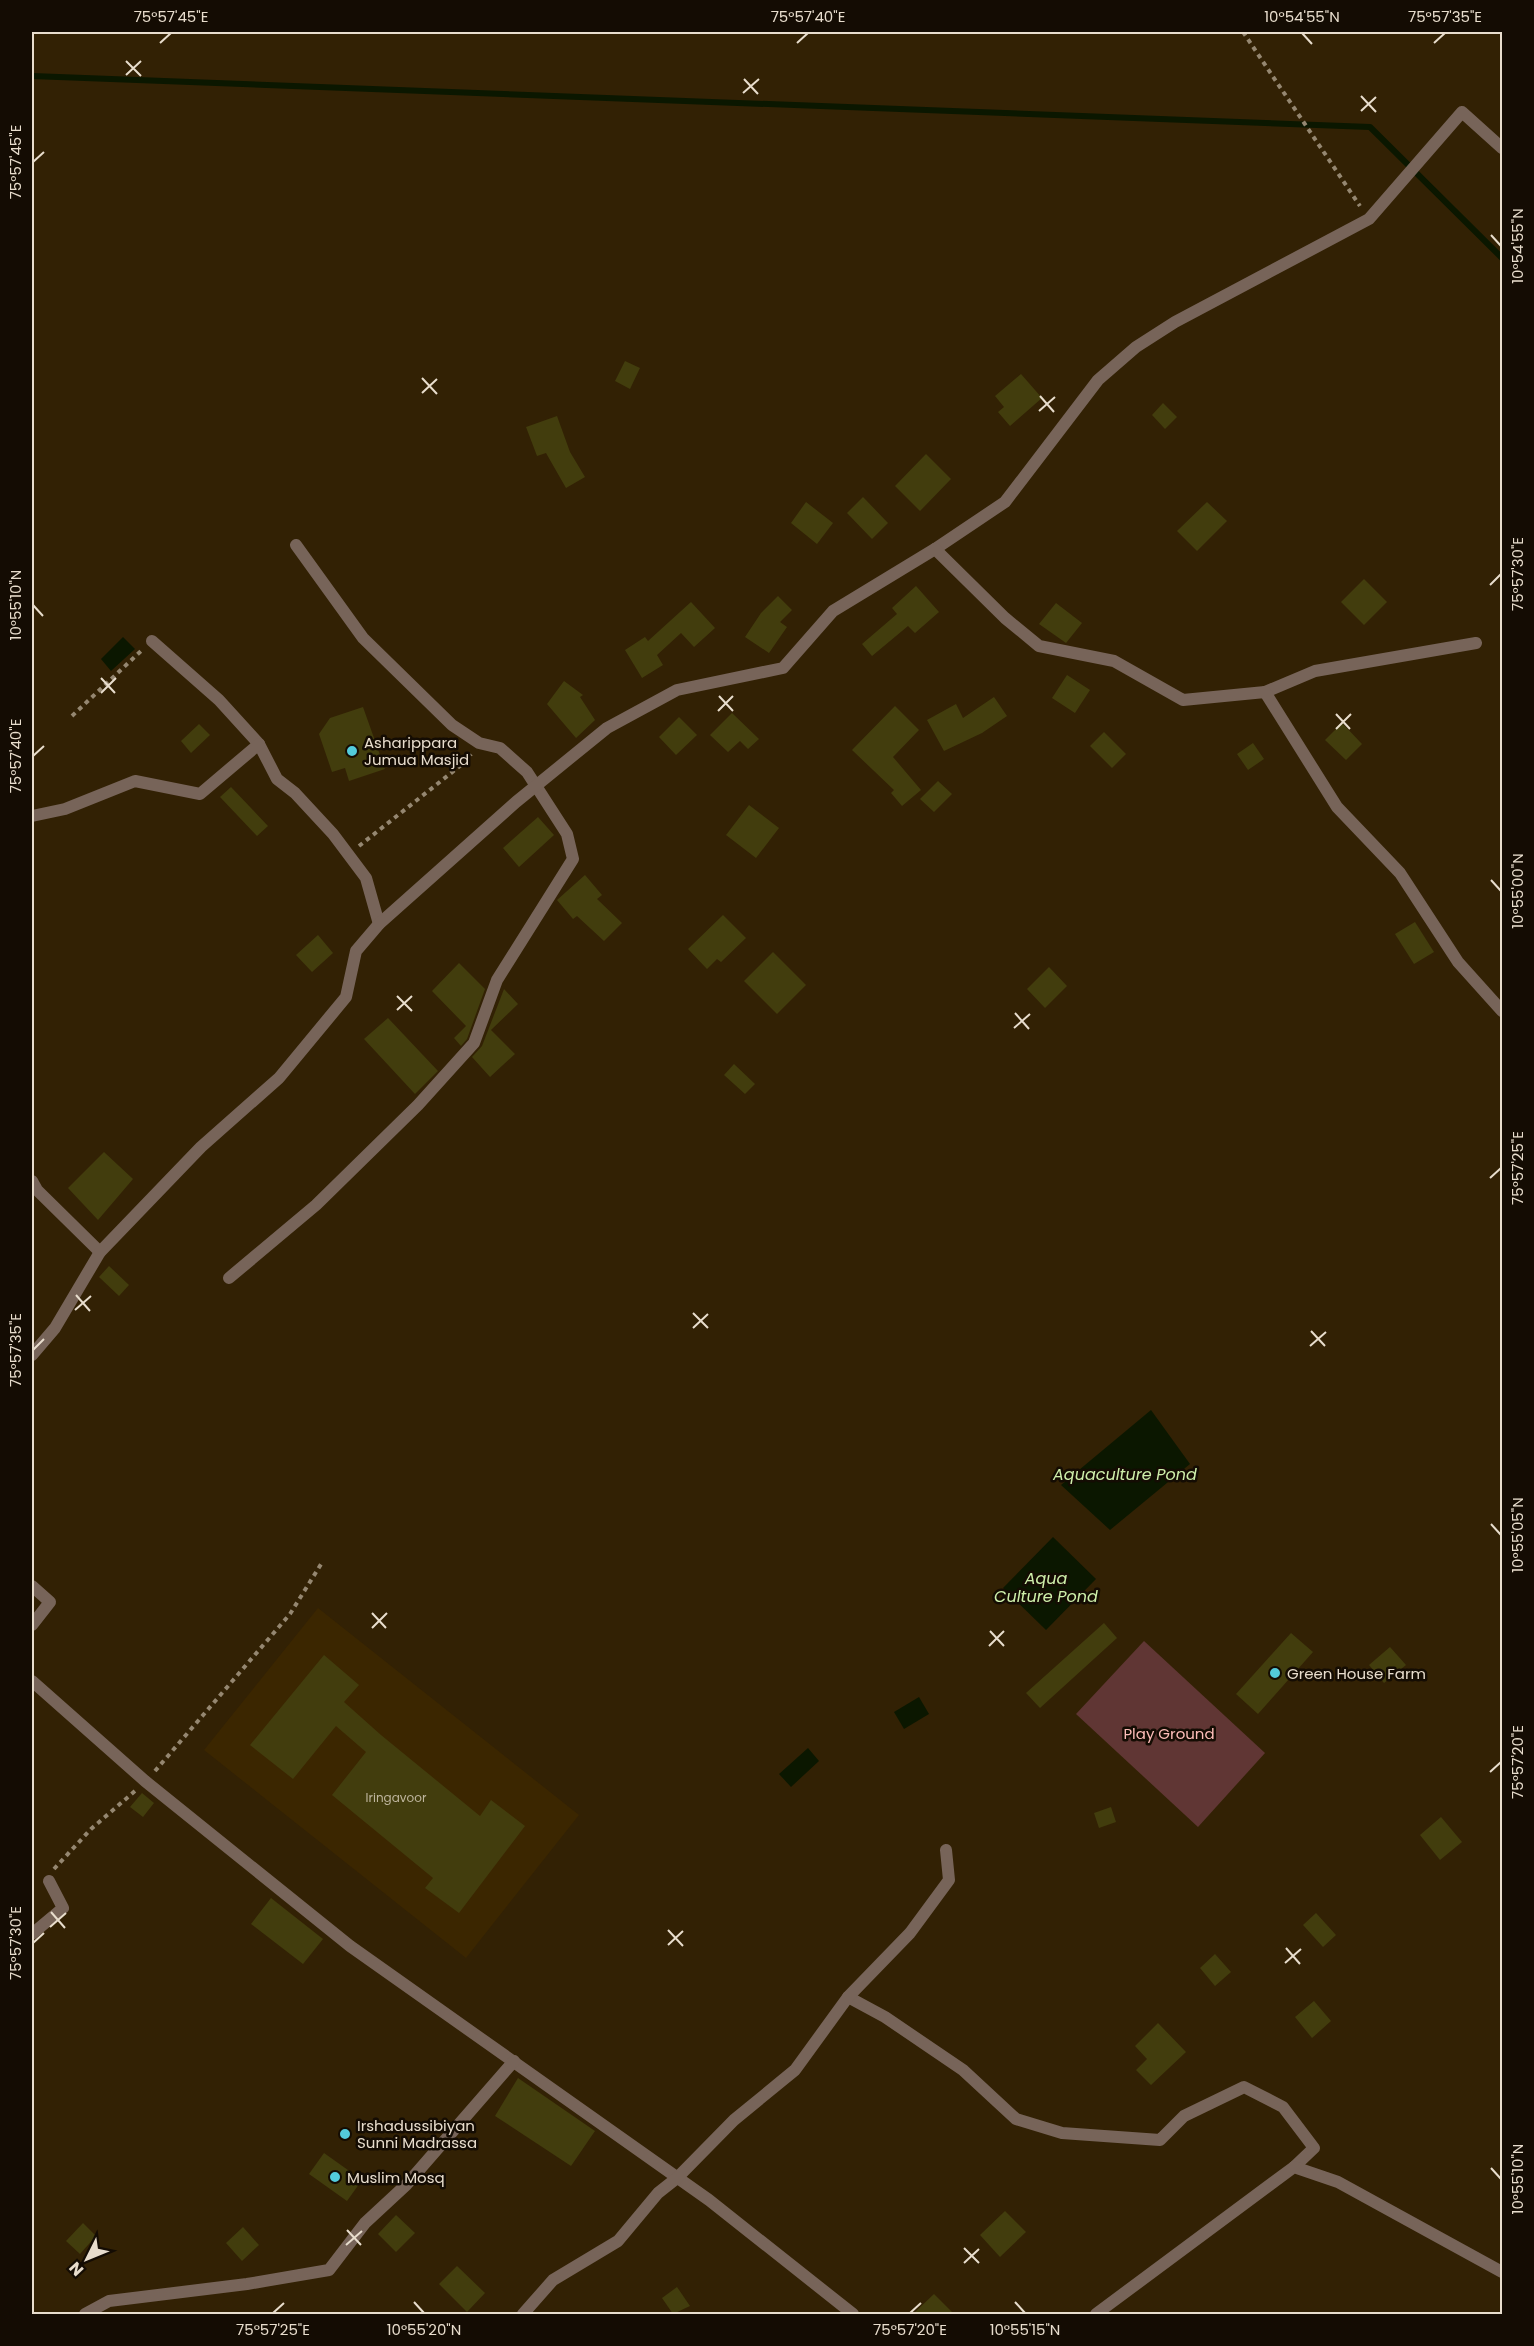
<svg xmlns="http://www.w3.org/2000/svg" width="1534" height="2346" viewBox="0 0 1534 2346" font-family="Poppins,sans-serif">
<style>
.built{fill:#3b2600}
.green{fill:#603634}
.water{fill:#0b1700}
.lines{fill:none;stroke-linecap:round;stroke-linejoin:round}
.stream{stroke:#0b1700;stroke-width:6}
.building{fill:#423d0d}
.path{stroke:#958771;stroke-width:4;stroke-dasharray:4.5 4.5;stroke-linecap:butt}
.minor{stroke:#776459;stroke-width:12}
.ticks{fill:none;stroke:#e8ddcd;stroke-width:2}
.poi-dot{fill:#53cbdb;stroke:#140c03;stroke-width:2}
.labels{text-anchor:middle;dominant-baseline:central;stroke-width:5;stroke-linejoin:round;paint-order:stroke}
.number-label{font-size:12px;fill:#beb59d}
.poi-label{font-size:15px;fill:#e8ddcd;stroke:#140c03;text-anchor:start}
.park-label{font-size:15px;fill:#febdb8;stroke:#140c03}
.water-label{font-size:16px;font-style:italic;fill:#cff0ab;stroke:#140c03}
.neatline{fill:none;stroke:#e8ddcd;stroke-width:2}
.ticks-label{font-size:15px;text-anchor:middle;fill:#e8ddcd}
</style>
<rect width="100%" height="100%" fill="#322104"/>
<polygon class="built" points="318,1608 579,1815 466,1958 204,1750"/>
<polygon class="green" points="1144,1641 1265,1753 1198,1827 1076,1714"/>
<g class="water">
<polygon points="123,637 135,649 111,671 101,659"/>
<polygon points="1151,1410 1190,1464 1110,1530 1061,1485"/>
<polygon points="1053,1537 1096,1579 1046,1630 1003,1588"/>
<polygon points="919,1697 929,1714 904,1729 894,1712"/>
<polygon points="808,1748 819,1761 791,1787 779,1774"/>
</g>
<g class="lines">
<polyline class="stream" points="32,76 1370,127 1502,258"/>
</g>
<g class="building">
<polygon points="625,361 640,368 630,389 615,381"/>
<polygon points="1021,374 1042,398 1010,426 998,412 1004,407 995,396"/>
<polygon points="1163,403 1177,417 1165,429 1152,415"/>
<polygon points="557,416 570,452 585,477 566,488 546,453 537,456 526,427"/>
<polygon points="926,454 951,479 920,511 895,486"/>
<polygon points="863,497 888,523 872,539 847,513"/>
<polygon points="806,502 833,523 817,544 791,523"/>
<polygon points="1207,502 1227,521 1197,551 1177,531"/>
<polygon points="1364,579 1387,602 1364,625 1341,602"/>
<polygon points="916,586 939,612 915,633 908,626 872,656 862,644 897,614 892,608"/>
<polygon points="778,596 792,610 780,622 787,627 769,653 745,637 761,613"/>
<polygon points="691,602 715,628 694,647 681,633 657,655 663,665 642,678 625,650 645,637 648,641"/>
<polygon points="1056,603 1082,623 1066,643 1039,624"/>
<polygon points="1067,675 1090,690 1075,713 1052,698"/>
<polygon points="564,681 583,695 580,697 595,720 576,738 547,704"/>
<polygon points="994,697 1007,716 982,733 944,751 927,720 956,704 963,718"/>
<polygon points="895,706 919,730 893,757 921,790 902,806 891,793 894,790 852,750"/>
<polygon points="363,707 385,769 349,781 345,768 332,772 319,734 330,718"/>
<polygon points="732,713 759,739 748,749 740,741 728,752 710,735"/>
<polygon points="679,717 697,735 676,755 659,737"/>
<polygon points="1342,723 1362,744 1346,760 1325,740"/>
<polygon points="199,724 210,735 191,753 181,741"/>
<polygon points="1104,732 1126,754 1112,768 1090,746"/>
<polygon points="1253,743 1264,759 1248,770 1237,754"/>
<polygon points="938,781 952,794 934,812 920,799"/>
<polygon points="231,787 268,826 257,836 220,797"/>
<polygon points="749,805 779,828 756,858 726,835"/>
<polygon points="538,817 554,835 519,867 503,848"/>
<polygon points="585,875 602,895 597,899 622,923 604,941 577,916 573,919 557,900"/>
<polygon points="723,915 746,938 721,962 717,959 707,969 688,949"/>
<polygon points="1415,922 1434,952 1414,964 1395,934"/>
<polygon points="318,935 333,953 312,972 296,955"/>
<polygon points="773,952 806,985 777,1014 744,981"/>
<polygon points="459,963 485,989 467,1039 461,1046 454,1038 466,1026 432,991"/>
<polygon points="1049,967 1067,986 1045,1008 1027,989"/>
<polygon points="504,989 518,1004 491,1030 515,1054 490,1077 472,1057 482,1046"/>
<polygon points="388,1018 438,1071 415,1094 364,1039"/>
<polygon points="734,1064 755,1084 745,1094 724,1075"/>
<polygon points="104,1152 133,1179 98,1220 68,1188"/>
<polygon points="109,1266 129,1285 119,1296 99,1277"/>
<polygon points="1104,1623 1117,1638 1040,1708 1026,1693"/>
<polygon points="1291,1633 1313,1652 1258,1714 1236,1694"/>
<polygon points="1390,1647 1406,1665 1384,1683 1369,1665"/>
<polygon points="324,1655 359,1685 344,1702 381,1735 480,1816 491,1800 525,1826 459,1913 425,1888 433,1878 332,1795 366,1752 336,1726 293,1779 250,1745"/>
<polygon points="142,1793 154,1803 143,1817 130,1807"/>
<polygon points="1111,1807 1116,1822 1099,1828 1094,1813"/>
<polygon points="1441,1817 1462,1842 1440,1860 1420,1835"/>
<polygon points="271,1898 323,1939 303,1964 251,1924"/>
<polygon points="1316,1913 1336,1935 1323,1947 1303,1925"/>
<polygon points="1215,1954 1231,1972 1215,1986 1200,1968"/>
<polygon points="1314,2001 1331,2021 1312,2038 1295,2017"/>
<polygon points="1158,2023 1186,2052 1151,2085 1136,2070 1147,2059 1135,2046"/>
<polygon points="518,2078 595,2131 571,2166 495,2116"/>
<polygon points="324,2153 362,2180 347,2201 309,2174"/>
<polygon points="1005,2211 1026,2232 1000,2257 980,2235"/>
<polygon points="396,2215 415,2233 396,2252 378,2234"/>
<polygon points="83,2223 96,2236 80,2254 66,2241"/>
<polygon points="243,2227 259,2245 242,2261 226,2243"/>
<polygon points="457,2266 485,2293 467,2312 439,2284"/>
<polygon points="677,2287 690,2306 673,2314 662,2298"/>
<polygon points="934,2294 954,2314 913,2314"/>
</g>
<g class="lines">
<g class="path">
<polyline points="1243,32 1360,206"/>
<polyline points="72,716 142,650"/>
<polyline points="359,846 465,762 471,754"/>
<polyline points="155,1771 290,1614 323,1561"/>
<polyline points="54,1869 91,1829 135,1791"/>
</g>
<g class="minor">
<polyline points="935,549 1005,502 1098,380 1136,347 1175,322 1369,219 1462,112 1502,148"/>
<polyline points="152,641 219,700 259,744 277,779 295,793 333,834 366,878 379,924"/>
<polyline points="1265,692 1315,671 1476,643"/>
<polyline points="32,816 65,809 135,781 200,794 259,744"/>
<polyline points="32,1181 37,1190 100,1252"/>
<polyline points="229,1278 316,1205 418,1105 474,1043 497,980 573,859 567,834 527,772 500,748 479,743 452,725 363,638 296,545"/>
<polyline points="32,1355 55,1328 100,1252 201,1147 279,1078 346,997 356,951 379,924 516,802 607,728 677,690 783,668 833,611 935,549 1005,618 1039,646 1114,661 1183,700 1265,692 1337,807 1400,873 1458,962 1502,1011"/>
<polyline points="32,1586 50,1602 32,1625"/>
<polyline points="32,1681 145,1781 350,1946 709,2200 853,2314"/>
<polyline points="32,1934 63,1908 49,1881"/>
<polyline points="848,1997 885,2017 963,2070 1016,2119 1062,2133 1160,2140 1184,2116 1244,2087 1283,2107 1314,2148 1294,2167"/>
<polyline points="85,2314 109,2301 247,2284 329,2270 365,2223 406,2185 514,2061"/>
<polyline points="523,2314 553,2280 618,2241 658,2193 677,2178 734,2120 795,2070 848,1997 910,1933 949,1880 946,1850"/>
<polyline points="1096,2314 1294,2167 1338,2182 1502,2272"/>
</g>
</g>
<path class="ticks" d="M 1302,33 L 1312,44M 160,43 L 171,33M 797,43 L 808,33M 1434,43 L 1445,33M 126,61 L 141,76M 126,75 L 141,61M 744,79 L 758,94M 743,93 L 759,79M 1361,96 L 1376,112M 1361,111 L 1376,97M 33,162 L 44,152M 1491,235 L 1501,246M 422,378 L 437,394M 422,393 L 437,379M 1040,396 L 1054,412M 1039,411 L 1055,397M 1490,585 L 1501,574M 33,605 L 43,616M 101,678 L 115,693M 101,693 L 116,678M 719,696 L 733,711M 718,711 L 733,696M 1336,714 L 1350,729M 1336,729 L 1351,714M 33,756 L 44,746M 1491,880 L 1501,891M 397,996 L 412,1011M 397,1010 L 412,996M 1015,1013 L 1029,1029M 1014,1028 L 1030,1014M 1490,1178 L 1501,1168M 76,1295 L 90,1311M 75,1310 L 91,1296M 693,1313 L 708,1328M 693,1328 L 708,1314M 1311,1331 L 1325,1346M 1310,1346 L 1326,1332M 33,1350 L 44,1339M 1491,1524 L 1501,1535M 372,1613 L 386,1628M 372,1628 L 387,1613M 990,1631 L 1004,1646M 989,1646 L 1004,1631M 1490,1772 L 1501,1762M 51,1912 L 65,1928M 50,1927 L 66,1913M 668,1930 L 683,1946M 33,1943 L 44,1933M 668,1945 L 683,1931M 1286,1948 L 1300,1964M 1285,1963 L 1301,1949M 1491,2168 L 1501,2179M 347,2230 L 361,2245M 346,2245 L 362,2231M 964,2248 L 979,2263M 964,2263 L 979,2249M 414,2302 L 424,2313M 1015,2302 L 1025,2313M 273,2313 L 284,2303M 910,2313 L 921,2303"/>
<g class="poi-dot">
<circle cx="352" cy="751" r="6"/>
<circle cx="1275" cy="1673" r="6"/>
<circle cx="345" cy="2134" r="6"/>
<circle cx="335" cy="2177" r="6"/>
</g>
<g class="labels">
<g class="number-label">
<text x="396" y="1797">Iringavoor</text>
</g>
<g class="poi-label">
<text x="364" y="742">Asharippara<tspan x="364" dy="17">Jumua Masjid</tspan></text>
<text x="1287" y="1673">Green House Farm</text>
<text x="357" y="2125">Irshadussibiyan<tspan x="357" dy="17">Sunni Madrassa</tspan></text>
<text x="347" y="2177">Muslim Mosq</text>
</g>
<g class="park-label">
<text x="1169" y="1733">Play Ground</text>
</g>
<g class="water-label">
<text x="1125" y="1474">Aquaculture Pond</text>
<text x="1046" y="1578">Aqua<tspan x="1046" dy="18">Culture Pond</tspan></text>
</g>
</g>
<rect width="1534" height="2346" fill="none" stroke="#140c03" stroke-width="66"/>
<g transform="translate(87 2259) rotate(227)" stroke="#140c03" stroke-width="4.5" paint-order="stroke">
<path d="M0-4.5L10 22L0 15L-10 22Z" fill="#e8ddcd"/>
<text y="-9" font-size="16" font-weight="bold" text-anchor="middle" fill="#e8ddcd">N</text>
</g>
<rect x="33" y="33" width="1468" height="2280" class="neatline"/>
<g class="ticks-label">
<text x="171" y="22">75°57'45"E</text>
<text x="808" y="22">75°57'40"E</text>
<text x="1302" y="22">10°54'55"N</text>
<text x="1445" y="22">75°57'35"E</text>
<text transform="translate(16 162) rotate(-90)" y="5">75°57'45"E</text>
<text transform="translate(1518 246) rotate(-90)" y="5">10°54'55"N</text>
<text transform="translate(1518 574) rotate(-90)" y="5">75°57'30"E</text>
<text transform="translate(16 605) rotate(-90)" y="5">10°55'10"N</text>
<text transform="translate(16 756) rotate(-90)" y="5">75°57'40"E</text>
<text transform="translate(1518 891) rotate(-90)" y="5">10°55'00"N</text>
<text transform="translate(1518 1168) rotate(-90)" y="5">75°57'25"E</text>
<text transform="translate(16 1350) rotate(-90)" y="5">75°57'35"E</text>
<text transform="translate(1518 1535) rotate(-90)" y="5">10°55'05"N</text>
<text transform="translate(1518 1762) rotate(-90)" y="5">75°57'20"E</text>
<text transform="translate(16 1943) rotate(-90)" y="5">75°57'30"E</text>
<text transform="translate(1518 2179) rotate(-90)" y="5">10°55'10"N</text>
<text x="273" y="2335">75°57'25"E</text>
<text x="424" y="2335">10°55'20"N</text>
<text x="910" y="2335">75°57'20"E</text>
<text x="1025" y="2335">10°55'15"N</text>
</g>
</svg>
